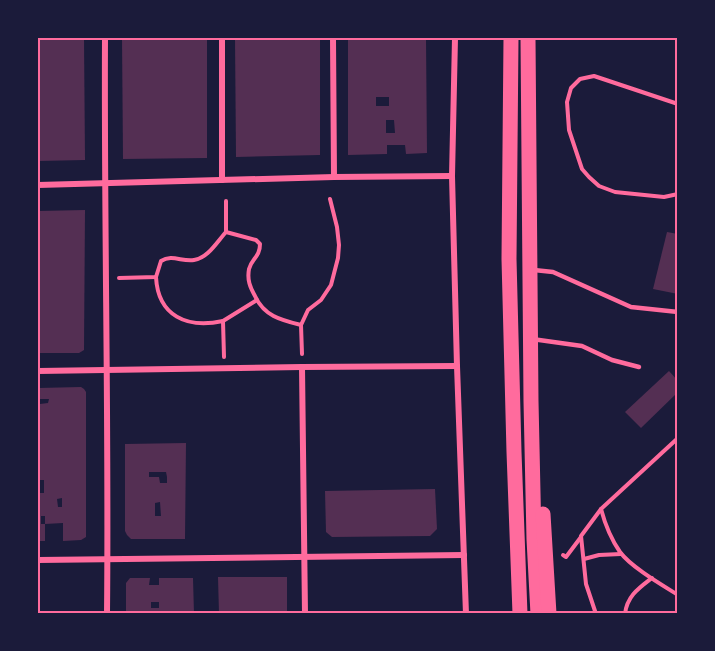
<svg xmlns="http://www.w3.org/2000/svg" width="715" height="651" viewBox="0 0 715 651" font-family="'DM Sans',sans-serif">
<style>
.building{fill:#542f53;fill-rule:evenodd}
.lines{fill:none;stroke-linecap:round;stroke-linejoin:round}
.path{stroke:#ff6b9d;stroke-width:4}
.service{stroke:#ff6b9d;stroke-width:4.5}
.minor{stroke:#ff6b9d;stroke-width:6}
.primary{stroke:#ff6b9d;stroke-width:15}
.neatline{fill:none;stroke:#ff6b9d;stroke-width:2}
</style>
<rect width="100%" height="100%" fill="#1b1b3a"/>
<g class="building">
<polygon points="38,38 84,38 85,160 38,161"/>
<polygon points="122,38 207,38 207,158 123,159"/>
<polygon points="235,38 320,38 320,155 236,157"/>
<path d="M 348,38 L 426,38 L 427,153 L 406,154 L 405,145 L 387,145 L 387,154 L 348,155 ZM 376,97 L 389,97 L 389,106 L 376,106 ZM 386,120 L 394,120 L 395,133 L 386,133 Z"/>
<polygon points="85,210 84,350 79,353 38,353 38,211"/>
<polygon points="667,232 678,234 678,294 653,289"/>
<polygon points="669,371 678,381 678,392 641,428 625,412"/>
<path d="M 81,387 L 84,389 L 86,392 L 86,537 L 81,540 L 63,541 L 63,523 L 45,524 L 45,516 L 41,516 L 41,524 L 45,524 L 45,541 L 38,541 L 38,493 L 44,493 L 44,480 L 38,480 L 38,388 ZM 40,399 L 49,399 L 48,403 L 40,404 ZM 62,498 L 62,507 L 58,507 L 57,499 Z"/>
<path d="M 186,443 L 185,539 L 131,539 L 127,535 L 125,531 L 125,444 ZM 149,472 L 166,472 L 167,477 L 167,483 L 160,483 L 159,477 L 149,477 ZM 160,502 L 161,516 L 155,516 L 155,503 Z"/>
<polygon points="435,489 437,529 430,536 332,537 326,532 325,491"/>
<polygon points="218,577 287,577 287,614 219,614"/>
<path d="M 130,578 L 150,578 L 149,585 L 159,585 L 159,578 L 193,578 L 194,614 L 180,614 L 180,612 L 159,612 L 159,614 L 126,614 L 126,583 ZM 151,602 L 159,602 L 159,608 L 151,608 Z"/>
</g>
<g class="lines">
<g class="path">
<polyline points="678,104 594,76 580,79 571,88 567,102 569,130 582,169 589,177 599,186 615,192 664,197 678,194"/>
<path d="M 226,201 L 226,232 L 256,240 L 260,244 C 260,257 252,258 249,269 C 247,280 250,287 255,296 C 264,316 281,320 301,325 L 302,354"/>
<path d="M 156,277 C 158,316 187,329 223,321 L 224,357"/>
<path d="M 119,278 L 156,277 L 161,261 C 172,254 182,262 194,260 C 208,258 217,242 226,232"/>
<polyline points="223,321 257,300"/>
<polyline points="301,325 308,310 321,300 331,285 338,258 339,245 337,227 330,199"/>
<path d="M 678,438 L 601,509 C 605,524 611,539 620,552 C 631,567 662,585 678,595"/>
<polyline points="563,555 566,557 581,537"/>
<polyline points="584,559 599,555 621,554"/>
<polyline points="596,614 586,584 581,536 601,509"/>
<path d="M 625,614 C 627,596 639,588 652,578"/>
</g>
<g class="service">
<polyline points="534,270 553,272 631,307 678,312"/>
<polyline points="532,339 582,346 612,360 639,367"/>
</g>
<g class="minor">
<path d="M 105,38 C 104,229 109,421 107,614"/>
<polyline points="222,38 222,180"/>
<polyline points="333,38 334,177"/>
<polyline points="455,38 452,176 457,366 466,614"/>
<polyline points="38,185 334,177 452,176"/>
<polyline points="302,367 305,614"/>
<polyline points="38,371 302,367 457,366"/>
<polyline points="38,560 464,555"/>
</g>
<g class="primary">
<polyline points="511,38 509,259 514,452 520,614"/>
<polyline points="528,38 531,401 534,539 538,614"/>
<polyline points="543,514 549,614"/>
</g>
</g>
<rect width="715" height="651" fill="none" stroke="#1b1b3a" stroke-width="78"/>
<rect x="39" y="39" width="637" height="573" class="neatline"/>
</svg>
